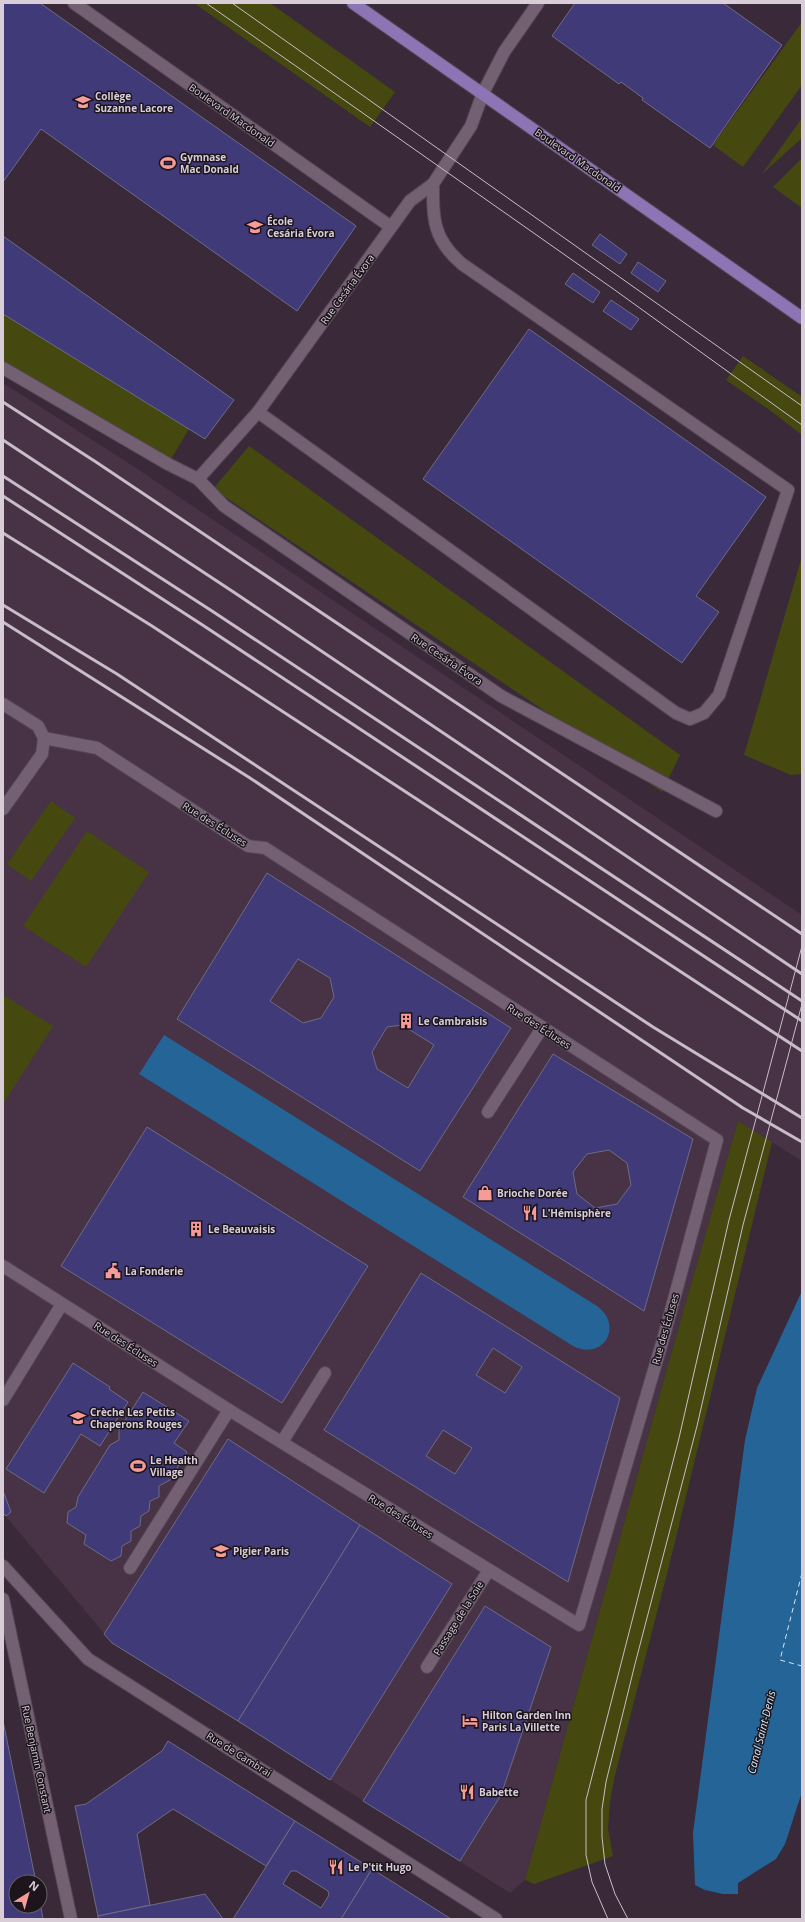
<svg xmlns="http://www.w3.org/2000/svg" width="805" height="1922" viewBox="0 0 805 1922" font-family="'Open Sans',sans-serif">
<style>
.built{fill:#473246}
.green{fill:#46490f}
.water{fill:#256497}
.pier{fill:#3a2939}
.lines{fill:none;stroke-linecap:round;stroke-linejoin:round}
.ferry{stroke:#d5e5f4;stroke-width:1;stroke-dasharray:5 4;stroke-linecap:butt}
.building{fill:#413a79;stroke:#6d6c83;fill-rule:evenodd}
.lane-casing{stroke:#544654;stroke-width:14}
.street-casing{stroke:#544654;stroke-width:14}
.primary-casing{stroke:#544654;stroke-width:14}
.lane{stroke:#736072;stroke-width:12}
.street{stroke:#736072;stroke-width:12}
.primary{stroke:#8c74b5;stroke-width:12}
.tram{stroke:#c8bdc7;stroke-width:1}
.rail{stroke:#c8bdc7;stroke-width:3}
.labels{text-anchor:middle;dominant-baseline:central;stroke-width:3;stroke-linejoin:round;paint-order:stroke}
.poi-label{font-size:10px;font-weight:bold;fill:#d9ced8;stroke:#1c151c;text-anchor:start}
.street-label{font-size:10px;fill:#d9ced8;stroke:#1c151c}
.water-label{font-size:11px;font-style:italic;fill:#d5e5f4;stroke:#1c151c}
</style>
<rect width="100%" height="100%" fill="#3a2939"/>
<polygon class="built" points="3,383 130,464 802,915 802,1161 738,1121 671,1354 525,1880 510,1893 112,1643 3,1513"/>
<g class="green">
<polygon points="194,3 270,3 395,92 370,127"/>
<polygon points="802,22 802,85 743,167 713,145"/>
<polygon points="802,118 802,138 762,174"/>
<polygon points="802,158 802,208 773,187"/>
<polygon points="3,314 189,429 168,464 3,366"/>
<polygon points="743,356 802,397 802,435 771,411 726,380"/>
<polygon points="249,446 680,755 662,792 542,709 213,489"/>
<polygon points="802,556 802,774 791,775 744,755"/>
<polygon points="51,801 75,818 31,881 7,864"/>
<polygon points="87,831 149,872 86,967 23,926"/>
<polygon points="3,995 53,1026 3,1104"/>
<polygon points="738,1121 772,1142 671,1558 615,1775 610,1801 608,1828 613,1856 534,1884 525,1880 671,1354"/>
</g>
<g class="water">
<path d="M 164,1035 L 597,1306 C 624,1326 603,1361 573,1346 L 139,1074 Z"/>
<polygon points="802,1291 802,1792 785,1844 776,1859 738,1883 738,1894 685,1919 695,1885 693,1833 745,1440 757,1388"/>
</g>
<polygon class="pier" points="693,1884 705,1890 723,1894 740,1894 734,1919 683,1919"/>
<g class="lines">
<polyline class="ferry" points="802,1573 780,1660 802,1666"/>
</g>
<g class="building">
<polygon points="3,3 40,3 356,226 297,311 41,129 3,182"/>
<polygon points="575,3 723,3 782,45 710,148 642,100 643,98 621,82 619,84 552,36"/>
<polygon points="600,234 627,254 620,264 592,245"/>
<polygon points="3,236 234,400 205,439 3,314"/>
<polygon points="638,262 666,281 658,292 631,273"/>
<polygon points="573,273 600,292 593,303 565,284"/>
<polygon points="611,300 639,319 631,330 603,311"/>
<polygon points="529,329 766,497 696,596 719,612 682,663 423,479"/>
<path d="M 267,873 L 511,1028 L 420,1171 L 177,1019 ZM 298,959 L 330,978 L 334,997 L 321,1018 L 303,1023 L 270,1001 ZM 402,1025 L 434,1045 L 408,1088 L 377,1069 L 372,1052 L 387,1027 Z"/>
<path d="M 553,1054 L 693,1139 L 644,1311 L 463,1197 ZM 609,1150 L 627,1163 L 631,1185 L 617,1204 L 595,1208 L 577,1194 L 573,1172 L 587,1154 Z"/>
<polygon points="147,1127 368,1266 282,1403 61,1266"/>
<path d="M 421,1273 L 620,1398 L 568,1582 L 324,1430 ZM 493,1348 L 522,1367 L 505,1393 L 476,1375 ZM 443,1430 L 472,1448 L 455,1474 L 426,1456 Z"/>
<polygon points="73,1363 110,1387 109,1389 128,1402 100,1446 81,1434 44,1493 6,1469"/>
<polygon points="143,1392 189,1421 174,1443 187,1452 170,1480 159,1486 159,1497 150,1501 149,1511 141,1516 140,1526 131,1531 131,1541 122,1546 121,1556 111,1561 84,1544 86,1535 67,1523 68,1512 76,1507 78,1497 110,1445 119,1440 119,1430"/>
<polygon points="228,1439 360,1525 238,1721 112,1643 104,1634"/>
<polygon points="3,1491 11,1512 6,1516 3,1513"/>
<polygon points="360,1525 452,1584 330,1780 238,1721"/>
<polygon points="485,1606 551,1647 501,1795 460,1861 363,1801"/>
<polygon points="3,1721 36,1882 16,1882 16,1906 40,1906 40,1902 43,1919 3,1919"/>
<polygon points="168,1741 295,1821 266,1866 173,1809 137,1834 150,1905 98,1916 75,1806 86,1804 162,1751"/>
<path d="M 295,1821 L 372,1869 L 341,1919 L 233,1919 ZM 291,1871 L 296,1871 L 328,1891 L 329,1895 L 321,1908 L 283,1884 Z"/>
<polygon points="372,1869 396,1884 451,1919 341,1919"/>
<polygon points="205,1894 223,1919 98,1919 98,1916"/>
</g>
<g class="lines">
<defs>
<g id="lane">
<path d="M 258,412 L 676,713 L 690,719 L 704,713 L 719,695 L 788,490 L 462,264 C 433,239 433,220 433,184"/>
<polyline points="3,704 38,726 44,738 42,754 3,809"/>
<polyline points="488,1112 542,1028"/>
<polyline points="3,1266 229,1410 579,1625 664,1336 717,1140 265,848 248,846 97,748 44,738"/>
<polyline points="3,1400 62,1304"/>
<polyline points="282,1442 325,1373"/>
<polyline points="130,1568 229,1410"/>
<polyline points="427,1667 489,1570"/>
</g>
<g id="street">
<polyline points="74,3 391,227"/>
<polyline points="3,368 168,464 198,479 224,506 501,696 716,811"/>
<polyline points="198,479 258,412 410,201 433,184 471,126 483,93 504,52 538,3"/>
<polyline points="3,1566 88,1659 496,1919"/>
<polyline points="3,1599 71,1919"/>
</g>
<polyline id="primary" points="353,3 802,318"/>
</defs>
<use href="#lane" class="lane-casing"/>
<use href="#street" class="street-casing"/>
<use href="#primary" class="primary-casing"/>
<use href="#lane" class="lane"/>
<use href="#street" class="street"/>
<use href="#primary" class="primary"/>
<g class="tram">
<polyline points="206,3 612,288 802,425"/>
<polyline points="232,3 802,406"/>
<polyline points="608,1919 592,1882 586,1855 586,1800 679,1438 729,1220 802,946"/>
<polyline points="628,1919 615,1894 605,1864 602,1837 602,1809 606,1782 635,1664 697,1426 743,1225 802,1004"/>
</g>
<g class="rail">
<polyline points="3,402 96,462 802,934"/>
<polyline points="3,440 235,593 802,974"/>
<polyline points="3,476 212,611 802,1001"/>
<polyline points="3,496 201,624 802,1021"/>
<polyline points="3,533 152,626 802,1051"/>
<polyline points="3,605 117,674 653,1027 802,1118"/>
<polyline points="3,622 250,778 743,1108 802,1142"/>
</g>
</g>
<defs>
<symbol id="school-bare" viewBox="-9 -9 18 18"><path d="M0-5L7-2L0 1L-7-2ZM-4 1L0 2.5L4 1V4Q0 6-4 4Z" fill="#f59b98" stroke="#1c151c" stroke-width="2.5" paint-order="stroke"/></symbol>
<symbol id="stadium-bare" viewBox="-9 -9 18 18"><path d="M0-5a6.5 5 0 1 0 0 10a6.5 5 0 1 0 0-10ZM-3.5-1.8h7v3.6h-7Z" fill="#f59b98" stroke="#1c151c" stroke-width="2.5" paint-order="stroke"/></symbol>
<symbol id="building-bare" viewBox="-9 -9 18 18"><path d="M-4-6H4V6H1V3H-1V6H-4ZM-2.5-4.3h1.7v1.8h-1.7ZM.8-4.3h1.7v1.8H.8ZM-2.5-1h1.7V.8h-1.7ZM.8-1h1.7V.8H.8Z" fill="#f59b98" stroke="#1c151c" stroke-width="2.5" paint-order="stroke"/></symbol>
<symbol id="shop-bare" viewBox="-9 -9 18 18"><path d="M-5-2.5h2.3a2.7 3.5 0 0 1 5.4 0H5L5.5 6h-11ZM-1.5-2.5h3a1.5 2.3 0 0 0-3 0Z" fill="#f59b98" stroke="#1c151c" stroke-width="2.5" paint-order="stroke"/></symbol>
<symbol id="restaurant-bare" viewBox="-9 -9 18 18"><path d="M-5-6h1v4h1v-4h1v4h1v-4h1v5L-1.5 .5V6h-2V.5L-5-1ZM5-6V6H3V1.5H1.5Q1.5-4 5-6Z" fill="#f59b98" stroke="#1c151c" stroke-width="2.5" paint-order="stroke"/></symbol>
<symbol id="civic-bare" viewBox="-9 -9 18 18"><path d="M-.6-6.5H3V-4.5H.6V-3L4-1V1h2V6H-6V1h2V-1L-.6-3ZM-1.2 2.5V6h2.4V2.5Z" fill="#f59b98" stroke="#1c151c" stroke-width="2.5" paint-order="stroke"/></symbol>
<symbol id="university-bare" viewBox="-9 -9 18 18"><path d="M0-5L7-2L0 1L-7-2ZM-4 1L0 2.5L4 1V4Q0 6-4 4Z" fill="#f59b98" stroke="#1c151c" stroke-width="2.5" paint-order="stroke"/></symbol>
<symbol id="hotel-bare" viewBox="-9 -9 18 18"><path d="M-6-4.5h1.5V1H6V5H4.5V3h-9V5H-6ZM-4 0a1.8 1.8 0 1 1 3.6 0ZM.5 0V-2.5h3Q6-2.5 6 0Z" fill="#f59b98" stroke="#1c151c" stroke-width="2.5" paint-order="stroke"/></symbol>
</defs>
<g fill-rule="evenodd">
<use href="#school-bare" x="72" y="91" width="22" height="22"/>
<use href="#stadium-bare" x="157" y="152" width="22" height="22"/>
<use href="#school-bare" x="244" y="216" width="22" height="22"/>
<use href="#building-bare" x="395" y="1010" width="22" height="22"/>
<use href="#shop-bare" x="474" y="1182" width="22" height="22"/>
<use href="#restaurant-bare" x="519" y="1202" width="22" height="22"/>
<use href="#building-bare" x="185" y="1218" width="22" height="22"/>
<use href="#civic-bare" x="102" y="1260" width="22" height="22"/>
<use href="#school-bare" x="67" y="1407" width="22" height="22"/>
<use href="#stadium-bare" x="127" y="1455" width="22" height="22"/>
<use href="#university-bare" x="210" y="1540" width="22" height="22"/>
<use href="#hotel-bare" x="459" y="1710" width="22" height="22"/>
<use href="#restaurant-bare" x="456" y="1781" width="22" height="22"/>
<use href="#restaurant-bare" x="325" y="1856" width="22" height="22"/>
</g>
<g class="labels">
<g class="poi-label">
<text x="95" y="96">Collège<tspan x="95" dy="12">Suzanne Lacore</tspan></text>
<text x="180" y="157">Gymnase<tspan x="180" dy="12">Mac Donald</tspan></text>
<text x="267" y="221">École<tspan x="267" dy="12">Cesária Évora</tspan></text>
<text x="418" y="1021">Le Cambraisis</text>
<text x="497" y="1193">Brioche Dorée</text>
<text x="542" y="1213">L'Hémisphère</text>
<text x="208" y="1229">Le Beauvaisis</text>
<text x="125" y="1271">La Fonderie</text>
<text x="90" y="1412">Crèche Les Petits<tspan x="90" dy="12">Chaperons Rouges</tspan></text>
<text x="150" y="1460">Le Health<tspan x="150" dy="12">Village</tspan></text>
<text x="233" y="1551">Pigier Paris</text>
<text x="482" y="1715">Hilton Garden Inn<tspan x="482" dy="12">Paris La Villette</tspan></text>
<text x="479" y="1792">Babette</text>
<text x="348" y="1867">Le P'tit Hugo</text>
</g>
<g class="street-label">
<text transform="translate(232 115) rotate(35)">Boulevard Macdonald</text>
<text transform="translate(578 160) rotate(35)">Boulevard Macdonald</text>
<text transform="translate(347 289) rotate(-54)">Rue Cesária Évora</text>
<text transform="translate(447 659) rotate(34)">Rue Cesária Évora</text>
<text transform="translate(215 824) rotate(32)">Rue des Écluses</text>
<text transform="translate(539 1026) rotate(33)">Rue des Écluses</text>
<text transform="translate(665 1329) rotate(-74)">Rue des Écluses</text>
<text transform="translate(126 1344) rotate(33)">Rue des Écluses</text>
<text transform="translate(401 1516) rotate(32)">Rue des Écluses</text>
<text transform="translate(458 1618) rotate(-58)">Passage de la Soie</text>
<text transform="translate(239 1754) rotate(32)">Rue de Cambrai</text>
<text transform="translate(37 1759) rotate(78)">Rue Benjamin Constant</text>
</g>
<g class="water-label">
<text transform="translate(761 1732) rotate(-76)">Canal Saint-Denis</text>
</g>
</g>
<rect width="805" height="1922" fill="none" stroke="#d9ced8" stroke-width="8"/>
<g transform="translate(28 1894) rotate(37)"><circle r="19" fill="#1c151c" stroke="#685f67"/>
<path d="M0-3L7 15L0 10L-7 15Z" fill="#f59b98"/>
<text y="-6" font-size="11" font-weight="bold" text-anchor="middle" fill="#d9ced8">N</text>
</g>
</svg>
